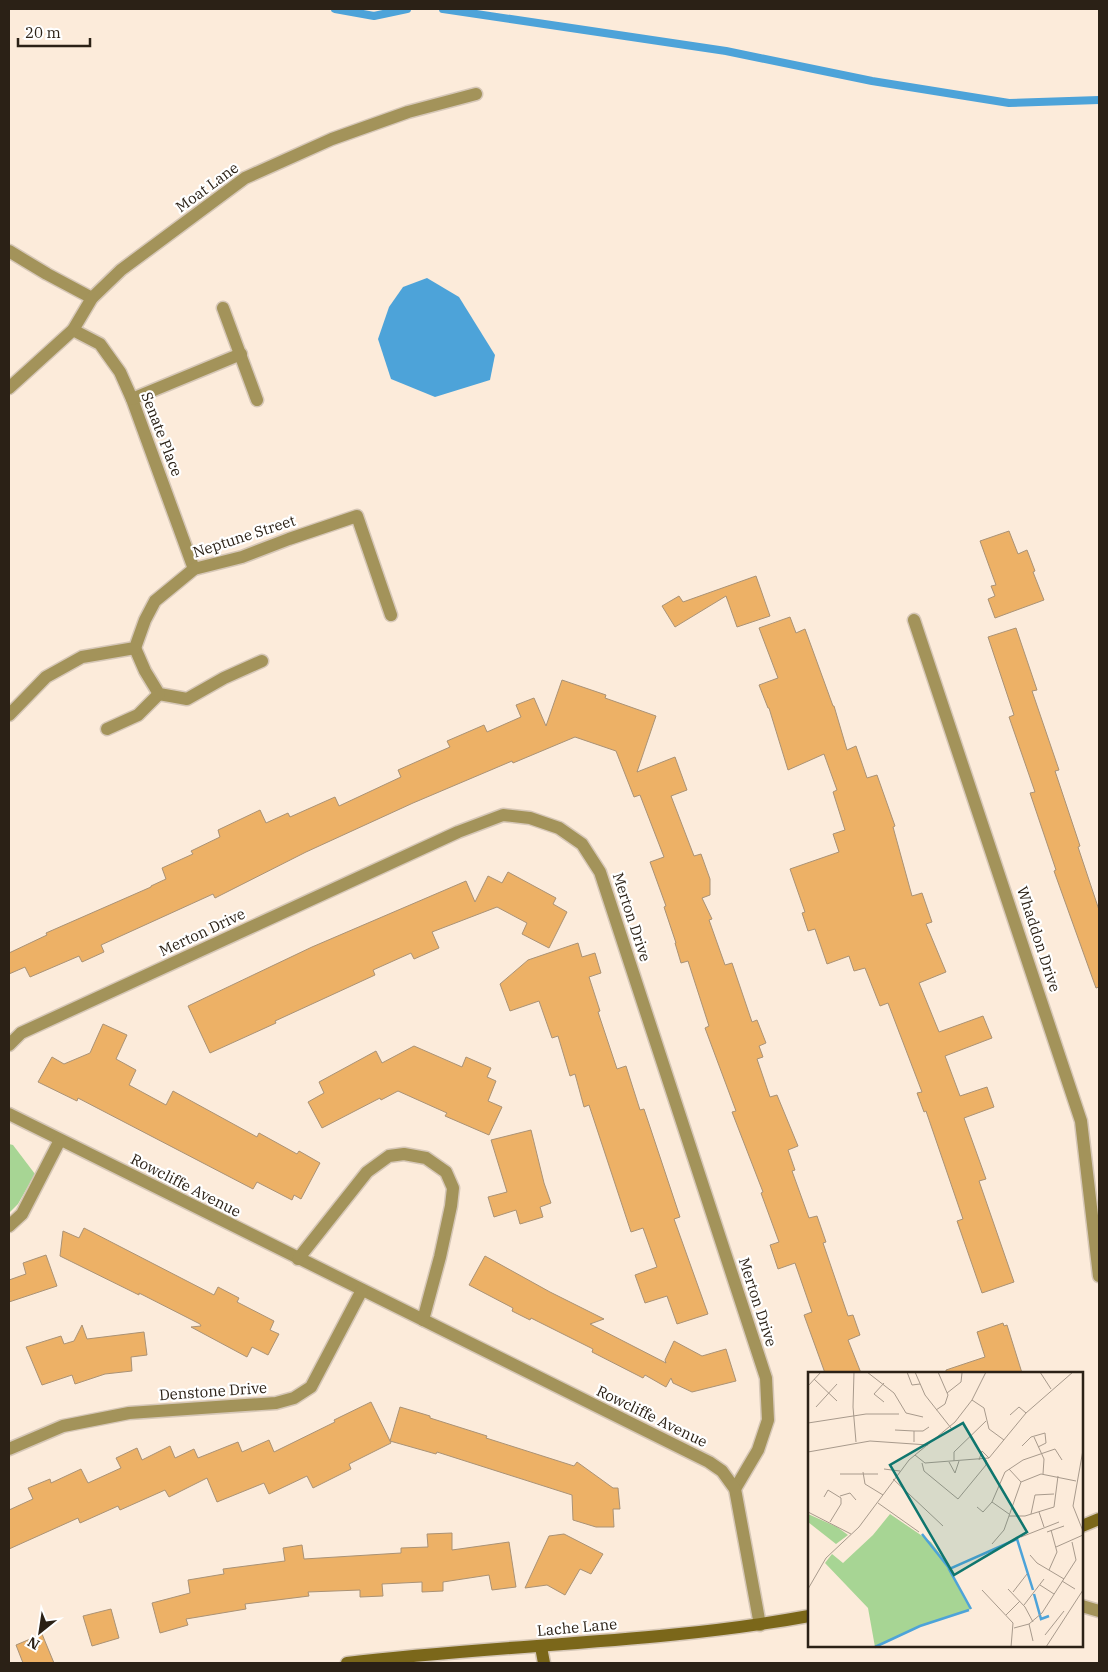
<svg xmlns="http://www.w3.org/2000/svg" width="1108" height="1672" viewBox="0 0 1108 1672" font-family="'IBM Plex Serif',serif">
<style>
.green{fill:#a7d594}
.water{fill:#4da3d9}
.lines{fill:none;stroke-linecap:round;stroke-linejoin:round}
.stream{stroke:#4da3d9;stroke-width:8}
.building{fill:#edb166;stroke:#aa9275}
.street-casing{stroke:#d6c7b7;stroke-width:15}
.secondary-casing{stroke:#d6c7b7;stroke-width:15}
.street{stroke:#a3935a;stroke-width:12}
.secondary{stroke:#7b671a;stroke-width:12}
.labels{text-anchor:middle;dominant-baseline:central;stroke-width:4.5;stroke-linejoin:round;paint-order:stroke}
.street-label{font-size:15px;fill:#2b2116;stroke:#fff}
.inset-river{fill:none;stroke:#4da3d9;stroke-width:2.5}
.inset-road{fill:none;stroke:#a89a8c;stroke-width:1}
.view{fill:#0f766e;fill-opacity:0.15;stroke:#0f766e;stroke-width:2.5}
.inset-edge{fill:none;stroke:#2b2116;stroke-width:2.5}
</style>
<rect width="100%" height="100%" fill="#fcebda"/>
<polygon class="green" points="9,1144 13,1145 35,1174 18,1204 9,1213"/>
<polygon class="water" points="427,278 459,297 495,355 490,380 435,397 391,379 378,339 389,307 403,287"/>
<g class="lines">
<g class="stream">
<polyline points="335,9 374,16 407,9"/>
<polyline points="443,9 726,51 872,81 1009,103 1099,100"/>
</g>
</g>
<g class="building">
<polygon points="1009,531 1018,554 1027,550 1035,571 1033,572 1044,600 995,618 988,599 995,596 991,586 996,585 980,541"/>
<polygon points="756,576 770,616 737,627 726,596 675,627 662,606 679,596 683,602"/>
<polygon points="790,617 796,633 805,629 833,706 834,706 847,750 856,746 867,778 877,775 895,826 893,827 912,896 922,893 932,922 926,924 946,972 919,983 939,1032 983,1016 992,1038 945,1056 960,1096 987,1087 994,1107 964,1118 986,1179 979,1181 1014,1282 982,1293 957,1221 963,1219 926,1111 924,1112 917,1093 922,1092 888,1003 880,1006 865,968 854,971 849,956 827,964 815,929 808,931 802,913 805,912 790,869 839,852 833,834 845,830 833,792 837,790 824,754 788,770 769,708 768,708 759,685 778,678 759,628"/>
<polygon points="1016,628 1037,690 1032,691 1059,770 1055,771 1080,846 1078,847 1099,910 1099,987 1096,988 1054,871 1056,870 1030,793 1035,792 1009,717 1014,715 988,637"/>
<polygon points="562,680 606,695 605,698 656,716 637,772 675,757 687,790 671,796 694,856 701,854 710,879 710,895 702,898 712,919 709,920 725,965 732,963 752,1022 757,1020 766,1043 759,1046 763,1057 757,1059 770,1097 777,1095 798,1146 788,1150 795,1170 792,1171 809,1218 817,1216 826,1242 823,1243 848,1316 853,1315 860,1335 848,1340 861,1373 825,1373 804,1315 812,1312 795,1263 778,1269 770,1245 779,1242 761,1193 763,1192 732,1112 736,1111 705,1028 709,1026 688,961 681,963 675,943 676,943 664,907 666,906 650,862 664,857 640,795 634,797 616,751 575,737 513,763 512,761 413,803 306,852 215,898 213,894 101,945 104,952 82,962 79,956 30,977 25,967 9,974 9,953 47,935 46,933 151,887 151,886 166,879 162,868 193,854 191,851 220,837 218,830 260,810 266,823 288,813 290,817 335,797 339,806 401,777 398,770 450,747 447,741 484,725 487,732 521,717 516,705 534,698 546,726"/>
<polygon points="508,872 556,898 553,904 567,912 549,948 522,934 527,923 497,907 432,932 439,948 414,959 411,953 373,970 375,975 275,1021 276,1023 210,1053 188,1006 312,947 466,881 475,902 488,876 502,883"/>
<polygon points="578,943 582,957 595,953 601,973 589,977 600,1011 598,1012 617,1069 626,1066 640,1110 644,1109 680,1217 674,1219 708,1314 677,1324 667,1296 645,1303 635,1275 657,1267 643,1228 631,1232 589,1105 584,1107 575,1074 570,1076 558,1036 552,1038 539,1001 510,1011 500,984 528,960"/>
<polygon points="103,1024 127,1035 116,1059 136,1070 129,1085 166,1105 173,1091 257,1137 259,1133 297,1154 299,1151 320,1163 301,1199 294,1195 292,1200 257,1182 253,1189 78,1098 77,1101 38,1082 52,1057 64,1064 90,1053"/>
<polygon points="414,1046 462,1067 466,1057 491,1068 487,1077 496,1081 488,1101 502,1107 489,1135 445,1116 447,1113 398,1091 381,1100 380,1098 322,1128 308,1102 324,1093 319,1082 376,1051 382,1063"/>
<polygon points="531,1130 544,1183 551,1203 540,1207 543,1217 520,1224 516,1210 494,1217 488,1197 507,1192 491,1140"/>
<polygon points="84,1228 214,1295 218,1287 239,1298 237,1302 274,1321 270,1330 279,1334 268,1355 252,1347 247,1357 191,1327 201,1326 200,1324 139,1293 139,1295 60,1256 63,1231 79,1238"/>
<polygon points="46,1255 57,1286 9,1302 9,1280 26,1274 23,1263"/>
<polygon points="485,1256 550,1292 604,1319 590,1324 666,1363 665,1360 674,1341 702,1356 726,1349 736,1381 692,1392 673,1383 671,1378 666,1387 645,1375 643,1378 592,1352 593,1349 531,1318 530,1320 512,1311 513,1308 469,1285"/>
<polygon points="1003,1323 1004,1326 1007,1325 1022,1373 946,1373 946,1370 985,1357 977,1332"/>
<polygon points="82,1325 87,1339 144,1332 147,1355 131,1357 132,1371 105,1374 75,1384 72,1375 42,1385 26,1347 61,1336 64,1344 74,1341"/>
<polygon points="371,1402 391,1443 349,1464 351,1469 313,1488 307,1476 269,1494 264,1483 217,1502 207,1478 169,1497 165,1490 120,1510 118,1506 80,1523 78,1518 9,1549 9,1510 33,1499 28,1488 50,1479 51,1483 81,1469 88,1483 121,1468 116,1458 137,1448 142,1460 170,1446 175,1458 194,1449 198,1458 238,1442 242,1452 269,1440 274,1452 335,1422 334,1420"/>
<polygon points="400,1407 430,1416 430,1418 487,1436 486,1438 574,1466 577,1462 613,1488 618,1488 620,1509 613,1509 614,1527 596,1527 573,1520 572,1495 437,1452 436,1454 390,1441"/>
<polygon points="452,1533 452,1550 509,1542 516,1587 492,1590 489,1575 443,1582 443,1591 422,1592 422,1582 382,1584 383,1596 360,1597 360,1590 308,1592 309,1596 245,1604 246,1609 186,1619 188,1625 160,1633 152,1603 190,1593 188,1580 224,1574 223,1569 285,1561 283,1548 302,1545 304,1559 401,1553 401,1548 428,1547 427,1534"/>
<polygon points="564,1534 603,1554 591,1574 580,1569 565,1595 547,1585 525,1588 549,1536"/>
<polygon points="111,1609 119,1638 92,1646 83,1616"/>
<polygon points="42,1634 54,1663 23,1663 16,1645"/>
</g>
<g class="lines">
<defs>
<g id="street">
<polyline points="9,251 47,274 92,298"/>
<polyline points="223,308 257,400"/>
<polyline points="73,330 100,344 120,372 132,399 194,569"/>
<polyline points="9,388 73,330 92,298 121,270 245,178 332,139 408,112 476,94"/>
<polyline points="132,399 241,354"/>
<polyline points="914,620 1081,1121 1099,1276"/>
<polyline points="135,648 145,671 159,694 187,699 224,678 262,661"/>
<polyline points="9,715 46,677 82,657 135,648 145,620 155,601 194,569 242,557 289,539 357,516 391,615"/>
<polyline points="107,729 138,715 159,694"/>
<polyline points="9,1045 21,1033 458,832 503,815 530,818 559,828 582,844 600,872 766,1378 768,1420 758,1450 735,1489"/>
<polyline points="9,1114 709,1462 722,1471 735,1489 760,1625"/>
<polyline points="9,1226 22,1214 60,1140"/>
<polyline points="298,1259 367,1172 389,1156 404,1154 426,1158 446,1172 453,1188 451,1206 440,1257 423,1320"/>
<polyline points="9,1449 63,1426 129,1413 276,1403 294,1398 311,1387 362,1290"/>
<polyline points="1082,1606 1099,1611"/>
</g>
<g id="secondary">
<polyline points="1082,1526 1099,1519"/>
<polyline points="541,1647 544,1663"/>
<path d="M 347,1663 C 501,1644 657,1644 809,1616"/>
</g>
</defs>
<use href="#street" class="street-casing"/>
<use href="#secondary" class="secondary-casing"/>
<use href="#street" class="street"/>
<use href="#secondary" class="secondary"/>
</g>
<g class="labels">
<g class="street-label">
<text transform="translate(207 187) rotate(-36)">Moat Lane</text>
<text transform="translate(162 434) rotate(69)">Senate Place</text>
<text transform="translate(244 536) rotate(-18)">Neptune Street</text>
<text transform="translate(632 917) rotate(72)">Merton Drive</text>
<text transform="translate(202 932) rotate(-25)">Merton Drive</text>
<text transform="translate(1039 939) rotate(72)">Whaddon Drive</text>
<text transform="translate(186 1185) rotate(27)">Rowcliffe Avenue</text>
<text transform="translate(758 1302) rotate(72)">Merton Drive</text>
<text transform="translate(213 1391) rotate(-4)">Denstone Drive</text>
<text transform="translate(652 1416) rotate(26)">Rowcliffe Avenue</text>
<text transform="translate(577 1627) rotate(-5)">Lache Lane</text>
</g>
</g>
<g transform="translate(808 1372)">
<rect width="275" height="275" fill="#fcebda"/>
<path d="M 0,142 L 29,155 L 40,163 L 28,172 L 0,150 ZM 82,142 L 123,170 L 138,190 L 163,237 L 112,254 L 67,275 L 60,236 L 17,191 L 24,182 L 35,191 L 65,163 Z" fill="#a7d594"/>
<path class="inset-river" d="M 114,162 L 141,196M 226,222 L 233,247 L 241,244M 163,237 L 141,197 L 209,167 L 225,218M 67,275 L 112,254 L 161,238"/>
<path class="inset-road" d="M 46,0 L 45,35 L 48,70M 59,0 L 86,21 L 98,41 L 115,45M 99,0 L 104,13 L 112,12M 107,0 L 117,23 L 143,56M 232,0 L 243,17M 6,7 L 29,29M 76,11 L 66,22 L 76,30M 0,14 L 13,0M 139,21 L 153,10 L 154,1M 164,28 L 176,36 L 181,57 L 196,68M 8,35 L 29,12M 128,38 L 137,32 L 140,23 L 130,0M 202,43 L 211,35 L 218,41M 0,51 L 58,42 L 91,42M 87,58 L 106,59 L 106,70M 106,59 L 115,59 L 121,55M 226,65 L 236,87 L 235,102M 214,74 L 223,65 L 237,61 L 238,71 L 230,75M 275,78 L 265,134 L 275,159M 0,80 L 62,69 L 120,73M 107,83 L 117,91 L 181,86 L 218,41 L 265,0M 171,88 L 174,79 L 181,86M 146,89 L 146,80 L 178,49M 141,90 L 147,101 L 151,89M 114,91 L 116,99 L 150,127 L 178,93 L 178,88M 76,97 L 92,99M 201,97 L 213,110M 55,100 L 57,112 L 75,123M 32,102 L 70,102M 85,107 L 135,154M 32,124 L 42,121 L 48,128M 16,125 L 20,118 L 33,126 L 33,132 L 22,150M 184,130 L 201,142M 70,131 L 111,160M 169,135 L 175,140 L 184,130 L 197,100 L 215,88 L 247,77 L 254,88M 0,140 L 43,162M 231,140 L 236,155M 223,142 L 227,123 L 246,122M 201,144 L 217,144 L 246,135 L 250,104M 239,160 L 256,154M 213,165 L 251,150M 184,172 L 196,158 L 213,110 L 233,102 L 268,109M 248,175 L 275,163M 222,183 L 229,191 L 256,207M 241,198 L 249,180 L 243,158M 254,209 L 267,217M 232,213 L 246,222M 0,217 L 18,186 L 51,155 L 101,88 L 147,50 L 164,28 L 178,0M 200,217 L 217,235 L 225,250M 174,218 L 205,251 L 203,275M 205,220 L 219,202M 216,233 L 236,207M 198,243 L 212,229M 221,252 L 225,269M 206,256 L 221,252 L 234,241 L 268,188 L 264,170M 237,263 L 256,239M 238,275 L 275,218"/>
<path class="view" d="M 155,51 L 219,160 L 146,203 L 82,93 Z"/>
<rect width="275" height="275" class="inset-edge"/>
</g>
<rect width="1108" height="1672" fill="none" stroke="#2b2116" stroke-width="20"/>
<g transform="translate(40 1632) rotate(210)" stroke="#ffffff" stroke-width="4" paint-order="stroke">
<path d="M0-4L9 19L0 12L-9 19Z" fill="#2b2116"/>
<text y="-8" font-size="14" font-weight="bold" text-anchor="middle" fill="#2b2116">N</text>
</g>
<path d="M18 38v8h72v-8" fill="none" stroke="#2b2116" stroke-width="2.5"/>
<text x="25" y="38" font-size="15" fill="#2b2116" stroke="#ffffff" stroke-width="4" paint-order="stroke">20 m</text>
</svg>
